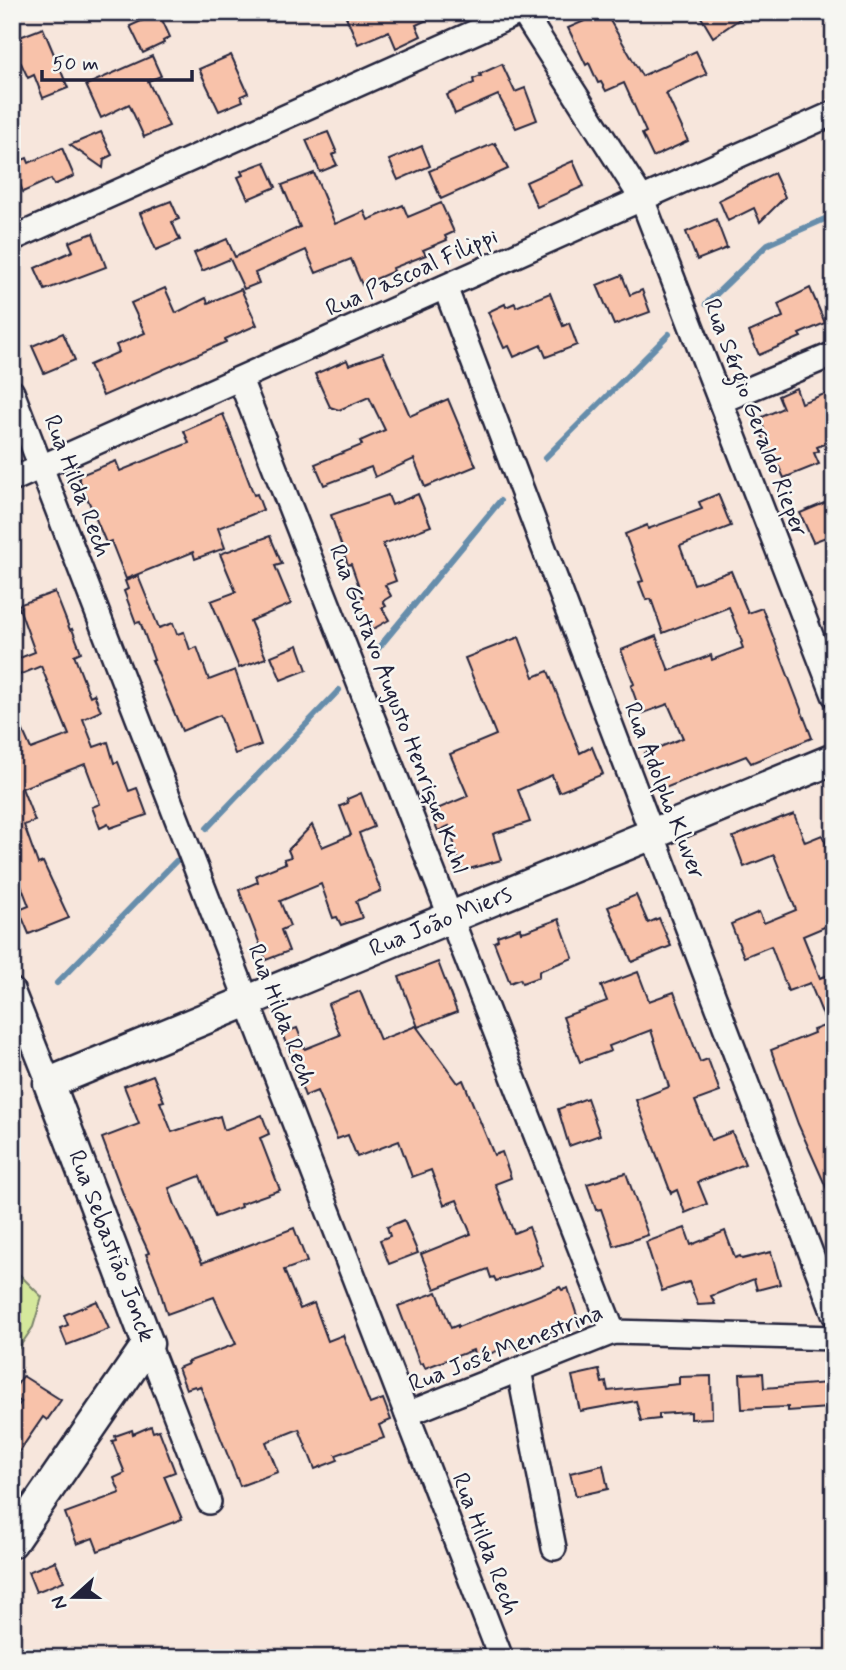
<svg xmlns="http://www.w3.org/2000/svg" width="846" height="1670" viewBox="0 0 846 1670" font-family="Mynerve,sans-serif">
<style>
.green{fill:#d5e89c;stroke:#7c856c;stroke-width:2}
.lines{fill:none;stroke-linecap:round;stroke-linejoin:round}
.stream{stroke:#668dab;stroke-width:6}
.building{fill:#f8c2aa;stroke:#22223b;stroke-width:2}
.minor-casing{stroke:#22223b;stroke-width:28}
.tertiary-casing{stroke:#22223b;stroke-width:35}
.minor{stroke:#f6f6f2;stroke-width:23}
.tertiary{stroke:#f6f6f2;stroke-width:30}
.labels{text-anchor:middle;dominant-baseline:central;stroke-width:5;stroke-linejoin:round;paint-order:stroke}
.street-label{font-size:24px;fill:#22223b;stroke:#f6f6f2}
</style>
<rect width="100%" height="100%" fill="#f7e6dc"/>
<filter id="ink" filterUnits="userSpaceOnUse"><feTurbulence type="fractalNoise" baseFrequency=".0143" numOctaves="2"/><feDisplacementMap in="SourceGraphic" scale="14" xChannelSelector="R" yChannelSelector="G"/><feConvolveMatrix kernelMatrix="1 2 1 2 8 2 1 2 1" color-interpolation-filters="sRGB"/></filter>
<g filter="url(#ink)">
<polygon class="green" points="12,1267 42,1297 33,1327 12,1358"/>
<g class="lines">
<g class="stream">
<polyline points="706,304 768,244 834,215"/>
<polyline points="545,458 669,334"/>
<polyline points="376,651 500,501"/>
<polyline points="207,828 339,690"/>
<polyline points="57,983 176,861"/>
</g>
</g>
<g class="building">
<polygon points="344,12 444,12 416,25 421,36 396,48 389,31 358,44"/>
<polygon points="605,12 642,76 696,51 707,74 666,93 688,141 653,157 642,134 646,132 624,83 606,91 601,82 598,83 589,63 586,65 568,28"/>
<polygon points="698,12 750,12 713,37"/>
<polygon points="159,13 170,37 163,41 164,43 143,53 130,26"/>
<polygon points="43,28 68,88 43,98 34,75 28,78 21,63 12,67 12,40"/>
<polygon points="231,55 248,93 241,96 243,101 219,111 199,69"/>
<polygon points="152,56 161,76 148,81 169,126 144,137 129,104 101,118 86,85"/>
<polygon points="502,64 515,92 525,88 537,120 516,128 498,95 455,114 447,95 474,83 473,79 481,76 480,74"/>
<polygon points="101,132 112,155 104,159 103,168 70,145"/>
<polygon points="328,132 337,153 332,155 337,165 320,172 306,140"/>
<polygon points="495,143 508,169 441,199 429,171"/>
<polygon points="422,146 430,166 398,180 389,160"/>
<polygon points="62,148 74,176 54,185 51,179 23,192 12,164 27,158 29,163"/>
<polygon points="573,161 584,186 537,207 526,182"/>
<polygon points="265,162 276,187 248,199 238,177 243,175 241,171"/>
<polygon points="314,173 335,224 364,211 368,220 403,205 408,217 441,203 454,232 445,236 447,240 423,250 426,255 393,268 394,271 362,285 351,259 316,273 306,250 255,273 259,283 244,289 230,259 202,271 194,253 227,239 235,257 300,227 282,185"/>
<polygon points="774,173 785,197 760,222 754,208 728,221 719,200"/>
<polygon points="171,201 179,219 172,222 180,240 156,250 140,213"/>
<polygon points="716,219 727,248 697,260 686,232"/>
<polygon points="93,233 106,267 45,290 35,268 73,251 69,242"/>
<polygon points="622,275 630,295 642,290 650,312 614,325 597,285"/>
<polygon points="165,288 176,313 206,298 208,303 241,289 257,325 225,339 226,342 103,396 89,365 119,352 116,345 145,333 131,303"/>
<polygon points="810,288 825,323 799,334 801,337 759,355 749,332 783,317 778,304"/>
<polygon points="550,293 563,326 569,323 577,345 546,357 541,345 514,357 509,346 504,348 488,312 505,304 506,307 515,303 516,307"/>
<polygon points="63,333 75,360 44,373 32,346"/>
<polygon points="383,353 410,416 448,399 476,466 425,487 414,459 375,477 371,467 324,485 315,464 362,445 360,441 385,430 369,397 339,410 330,407 315,374 347,360 349,365"/>
<polygon points="796,388 801,403 830,392 834,400 834,440 817,447 819,451 814,453 819,464 784,478 779,467 775,468 760,430 764,429 760,418 783,408 778,396"/>
<polygon points="223,414 254,495 257,494 263,510 218,528 225,548 195,559 193,552 126,579 111,541 106,543 78,476 116,461 120,471 189,443 184,431"/>
<polygon points="418,494 431,526 383,544 396,581 385,585 391,596 383,601 386,606 382,608 389,620 373,629 357,601 363,598 351,564 348,565 331,515 388,495 392,505"/>
<polygon points="718,494 731,526 680,546 694,584 731,571 748,613 762,608 812,738 751,763 746,756 660,790 645,753 683,738 668,704 641,714 631,686 634,684 621,650 656,636 669,671 711,655 712,660 743,648 741,643 742,642 729,607 663,633 651,599 646,600 639,582 643,581 625,534 647,525 648,529 702,509 699,502"/>
<polygon points="834,499 834,534 813,542 800,513"/>
<polygon points="270,536 282,564 275,566 291,604 250,621 266,658 239,668 211,601 236,592 220,554"/>
<polygon points="138,576 159,628 173,623 177,634 184,632 190,650 197,647 209,680 235,670 261,745 235,754 220,715 182,731 152,660 154,660 140,622 136,623 124,591 128,589 125,581"/>
<polygon points="55,592 70,630 72,629 81,652 74,655 87,689 90,696 94,694 101,711 83,719 94,747 108,742 114,763 118,762 129,791 137,788 147,815 110,828 108,824 100,828 92,807 100,804 85,764 22,788 35,821 24,825 38,864 43,862 69,918 29,934 19,910 29,906 12,862 12,706 31,749 69,735 41,666 12,678 12,661 35,652 18,605"/>
<polygon points="519,637 534,677 548,671 580,753 592,747 603,774 559,792 552,775 518,790 530,822 493,834 501,860 462,871 449,826 438,831 430,812 468,796 450,754 496,735 465,658"/>
<polygon points="298,645 307,670 281,680 271,656"/>
<polygon points="361,793 374,827 359,833 381,891 356,901 362,918 341,925 337,917 333,918 321,884 280,901 290,926 281,930 289,951 266,960 239,890 258,882 256,875 286,863 284,859 291,857 288,850 312,825 322,847 351,835 340,806 348,803 347,799"/>
<polygon points="794,814 805,842 822,835 830,852 834,850 834,923 803,936 820,978 834,973 834,1205 798,1124 771,1050 814,1033 813,1030 827,1025 810,983 788,991 771,946 744,957 731,924 759,912 764,923 796,910 774,855 744,867 733,837 783,817 783,818"/>
<polygon points="636,895 648,923 659,918 671,946 632,962 608,907"/>
<polygon points="559,919 573,958 539,971 539,977 522,983 520,979 510,983 494,942 498,940 497,936 520,928 521,932 526,931"/>
<polygon points="438,962 457,1012 418,1027 399,977"/>
<polygon points="638,972 649,1001 674,992 700,1062 708,1059 720,1092 695,1101 711,1140 732,1132 745,1164 698,1182 707,1204 685,1213 677,1190 671,1193 636,1100 669,1087 651,1030 609,1046 611,1051 580,1062 563,1017 607,1001 601,986"/>
<polygon points="360,991 380,1040 416,1026 458,1083 463,1080 494,1155 502,1152 511,1178 495,1184 514,1233 529,1227 543,1266 496,1281 494,1277 491,1278 488,1269 435,1289 421,1254 471,1234 457,1200 444,1205 431,1170 412,1177 399,1141 357,1157 348,1135 337,1139 317,1091 305,1096 282,1033 297,1028 305,1049 340,1035 328,1004"/>
<polygon points="153,1075 164,1101 160,1102 172,1132 220,1116 224,1130 262,1115 269,1134 260,1138 280,1190 240,1204 241,1207 215,1217 200,1176 169,1188 175,1205 202,1263 294,1228 307,1262 284,1270 300,1309 314,1303 328,1341 343,1335 370,1404 383,1399 391,1420 379,1425 384,1438 336,1455 338,1460 315,1469 299,1429 266,1442 278,1472 240,1486 200,1386 196,1388 195,1386 186,1389 178,1368 188,1364 187,1362 236,1344 214,1297 167,1314 157,1281 146,1254 149,1253 128,1207 102,1138 139,1124 124,1086"/>
<polygon points="587,1098 600,1135 569,1146 558,1109"/>
<polygon points="626,1173 648,1235 614,1246 601,1209 596,1210 587,1184"/>
<polygon points="404,1220 418,1253 389,1264 380,1240 390,1236 387,1227"/>
<polygon points="685,1228 691,1245 725,1231 735,1258 740,1256 742,1259 771,1252 780,1284 757,1290 754,1279 711,1296 715,1304 698,1305 689,1282 662,1291 646,1242"/>
<polygon points="560,1287 562,1290 568,1288 578,1319 540,1337 539,1335 476,1359 473,1350 425,1368 423,1363 420,1364 398,1306 437,1292 451,1328 458,1325 458,1327"/>
<polygon points="97,1301 109,1329 67,1345 60,1328 68,1325 64,1315"/>
<polygon points="599,1370 602,1383 606,1382 608,1391 679,1384 679,1377 711,1376 712,1418 691,1419 691,1412 659,1414 659,1419 641,1421 636,1401 580,1411 572,1376"/>
<polygon points="763,1373 764,1388 828,1383 828,1408 788,1411 788,1407 742,1409 740,1374"/>
<polygon points="23,1376 61,1400 47,1420 43,1417 12,1462 12,1414 21,1402 12,1396 12,1392"/>
<polygon points="151,1426 153,1432 159,1430 175,1472 164,1476 182,1519 98,1551 93,1538 77,1544 65,1513 120,1493 114,1478 125,1473 112,1441 116,1440 115,1436 132,1430 133,1434"/>
<polygon points="603,1465 608,1489 576,1496 570,1473"/>
<polygon points="55,1561 64,1581 36,1592 28,1572"/>
</g>
<g class="lines">
<defs>
<g id="minor">
<polyline points="523,12 642,199 834,695"/>
<polyline points="12,239 520,12"/>
<polyline points="445,287 834,1314"/>
<polyline points="240,379 613,1332"/>
<polyline points="12,392 501,1658"/>
<polyline points="721,401 834,354"/>
<polyline points="12,480 834,113"/>
<polyline points="12,990 49,1083"/>
<polyline points="148,1344 209,1502"/>
<polyline points="519,1370 554,1548"/>
<polyline points="407,1414 613,1332 834,1338"/>
</g>
<g id="tertiary">
<path id="s1" d="M 12,1542 L 148,1344 L 49,1083 L 834,759"/>
</g>
</defs>
<use href="#minor" class="minor-casing"/>
<use href="#tertiary" class="tertiary-casing"/>
<use href="#minor" class="minor"/>
<use href="#tertiary" class="tertiary"/>
</g>
</g>
<g class="labels">
<g class="street-label">
<text transform="translate(412 273) rotate(-24)">Rua Pascoal Filippi</text>
<text transform="translate(755 418) rotate(69)">Rua Sérgio Geraldo Rieper</text>
<text transform="translate(77 486) rotate(69)">Rua Hilda Rech</text>
<text transform="translate(398 709) rotate(69)">Rua Gustavo Augusto Henrique Kuhl</text>
<text transform="translate(664 791) rotate(69)">Rua Adolpho Kluver</text>
<text stroke="none"><textPath href="#s1" startOffset="943">Rua João Miers</textPath></text>
<text transform="translate(281 1015) rotate(69)">Rua Hilda Rech</text>
<text transform="translate(111 1246) rotate(69)">Rua Sebastião Jonck</text>
<text transform="translate(506 1349) rotate(-21)">Rua José Menestrina</text>
<text transform="translate(485 1544) rotate(69)">Rua Hilda Rech</text>
</g>
</g>
<rect width="846" height="1670" fill="none" stroke="#f6f6f2" stroke-width="42"/>
<rect x="21" y="21" width="804" height="1628" fill="none" stroke="#22223b" stroke-width="2.5" filter="url(#ink)"/>
<g transform="translate(74 1597) rotate(249)" stroke="#f6f6f2" stroke-width="5" paint-order="stroke">
<path d="M0-5L12 26L0 18L-12 26Z" fill="#22223b"/>
<text y="-10" font-size="19" font-weight="bold" text-anchor="middle" fill="#22223b">N</text>
</g>
<path d="M42 70v10h150v-10" fill="none" stroke="#22223b" stroke-width="3.5"/>
<text x="52" y="70" font-size="21" fill="#22223b" stroke="#f6f6f2" stroke-width="5" paint-order="stroke">50 m</text>
</svg>
